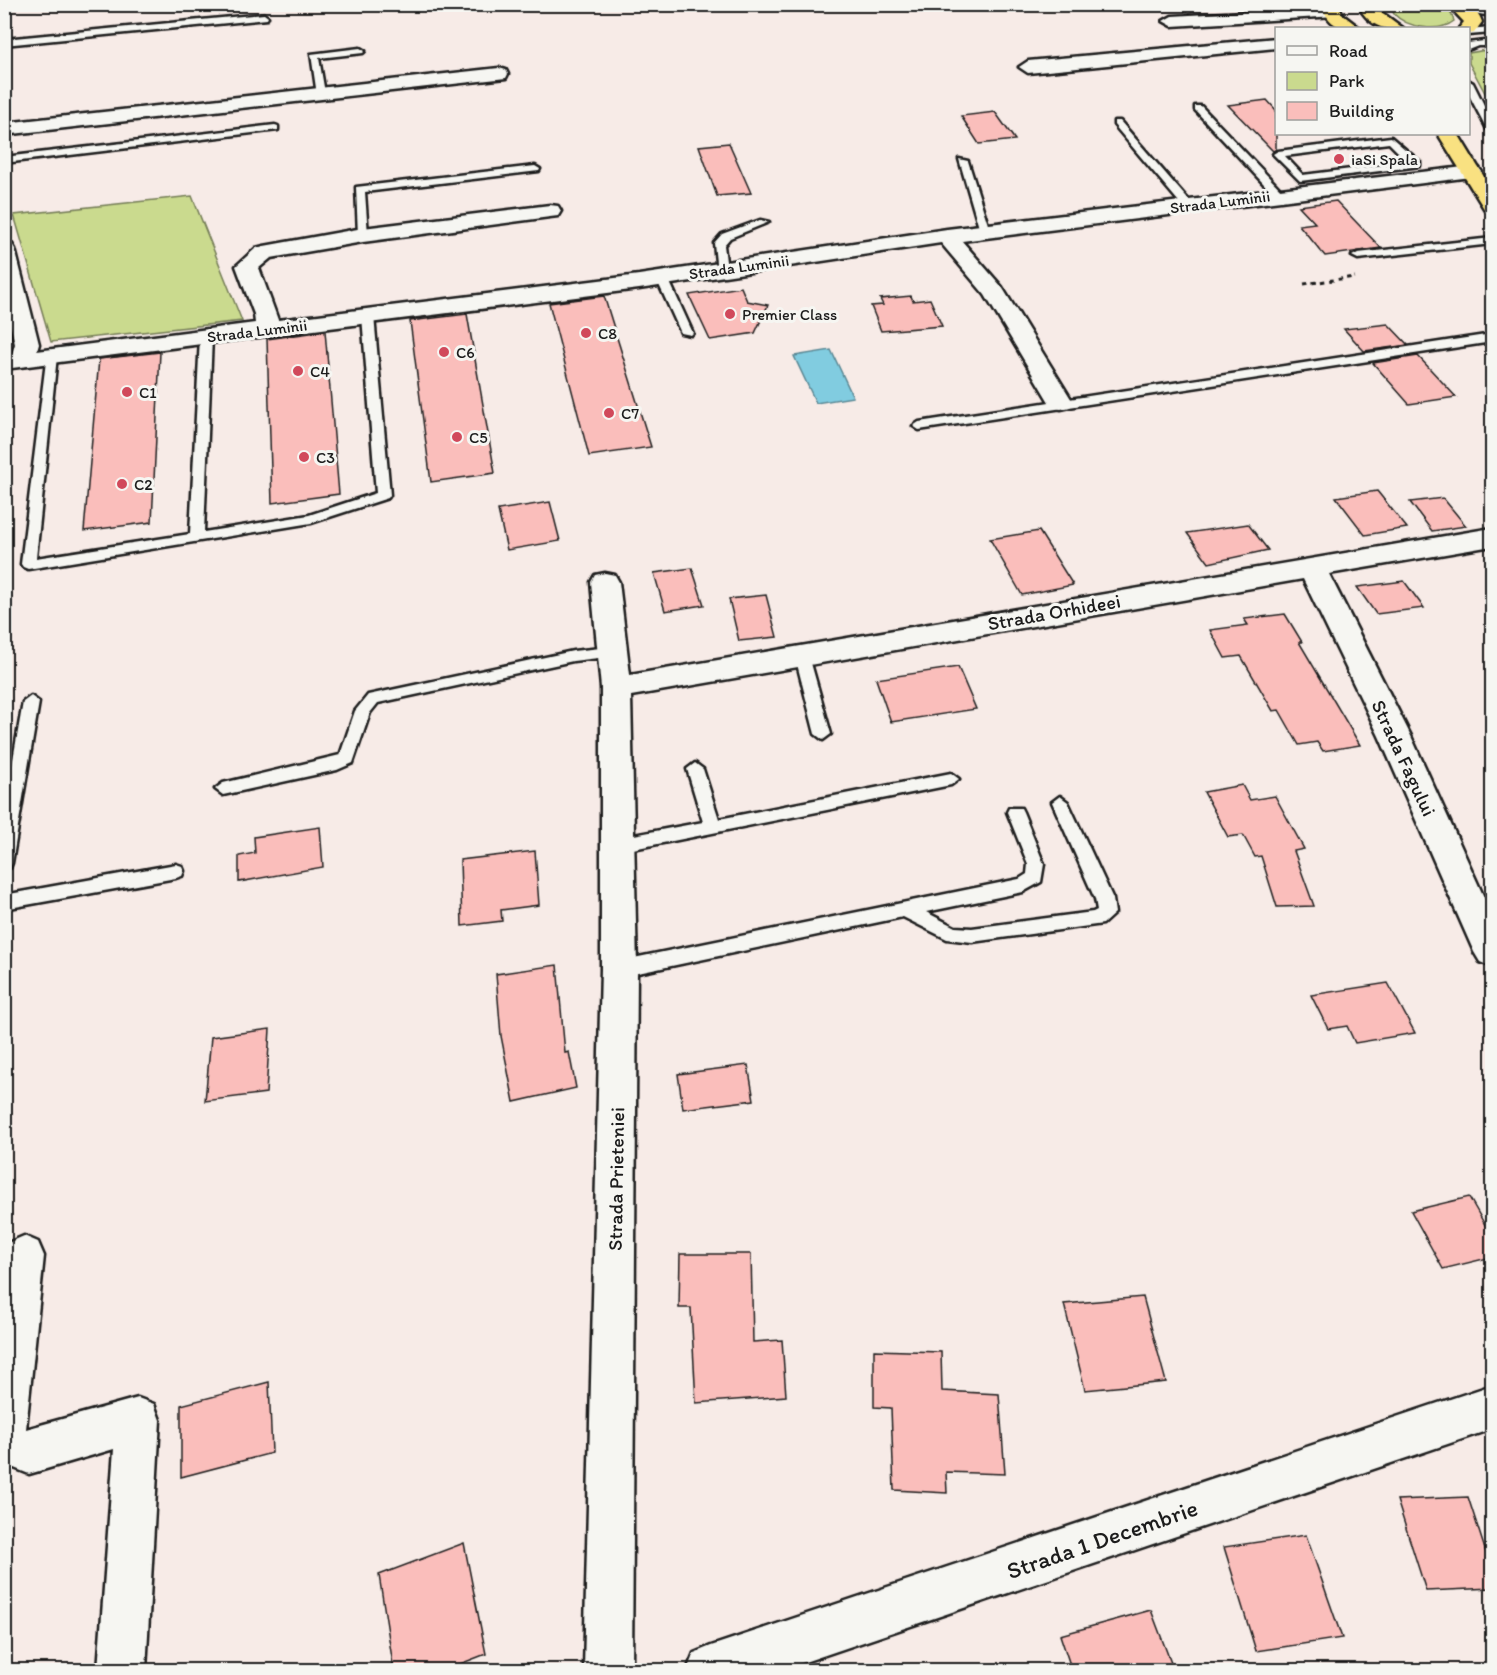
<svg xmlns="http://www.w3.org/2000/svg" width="1497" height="1675" viewBox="0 0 1497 1675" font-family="Itim,sans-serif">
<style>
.green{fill:#cada8e;stroke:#737b55;stroke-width:1.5}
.water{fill:#81cce0;stroke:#598692;stroke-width:1.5}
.building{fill:#fabebb;stroke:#1c1c1c;stroke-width:1.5}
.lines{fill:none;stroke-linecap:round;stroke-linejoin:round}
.service-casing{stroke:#1c1c1c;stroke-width:5}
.minor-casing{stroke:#1c1c1c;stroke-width:5}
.trunk-casing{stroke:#1c1c1c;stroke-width:5}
.path{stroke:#1c1c1c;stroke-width:3;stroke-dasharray:4.5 4;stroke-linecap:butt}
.service{fill:#f6f6f2;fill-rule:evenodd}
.minor{fill:#f6f6f2;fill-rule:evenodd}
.trunk{fill:#f9e181;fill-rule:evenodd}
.poi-dot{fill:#d1495b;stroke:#f6f6f2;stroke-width:2}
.labels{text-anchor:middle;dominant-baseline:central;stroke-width:6;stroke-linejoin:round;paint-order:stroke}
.far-poi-label{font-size:16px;fill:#1c1c1c;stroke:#f6f6f2;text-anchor:start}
.far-street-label{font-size:16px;fill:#1c1c1c;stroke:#f6f6f2}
.street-label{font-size:20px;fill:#1c1c1c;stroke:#f6f6f2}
.near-street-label{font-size:24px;fill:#1c1c1c;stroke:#f6f6f2}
</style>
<rect width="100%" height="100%" fill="#f7ebe7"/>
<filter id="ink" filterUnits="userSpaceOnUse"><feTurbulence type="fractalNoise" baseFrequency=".0167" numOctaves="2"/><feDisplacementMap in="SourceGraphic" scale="12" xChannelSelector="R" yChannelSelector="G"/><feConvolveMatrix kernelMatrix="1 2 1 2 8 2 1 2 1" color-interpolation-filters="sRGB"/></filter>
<g filter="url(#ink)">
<g class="green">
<path d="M 1400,4 L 1432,5 L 1451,13 L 1454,21 C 1439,33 1407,28 1394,14 L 1392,10 Z"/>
<polygon points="1492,49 1492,106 1469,63 1469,53"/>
<polygon points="192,196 242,321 51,342 14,215"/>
</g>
<polygon class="water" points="831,350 853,397 816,403 794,356"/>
<g class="building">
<polygon points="1267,100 1276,110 1276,149 1273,151 1228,105"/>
<polygon points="995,112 1015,140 979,144 961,116"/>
<polygon points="729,143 751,193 717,196 699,146"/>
<polygon points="1336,201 1381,248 1325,256 1299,225 1315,223 1299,206"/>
<polygon points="741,287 747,301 768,305 755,333 710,340 689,295"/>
<polygon points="604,296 651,447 589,456 549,303"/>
<polygon points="911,296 913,301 930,299 942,326 881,331 871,306 883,305 880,299"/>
<polygon points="467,314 495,473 431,482 410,321"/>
<polygon points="1388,324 1408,345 1364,351 1344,329"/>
<polygon points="325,331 339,494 272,503 267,339"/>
<polygon points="160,352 152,522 84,531 99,359"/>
<polygon points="1418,356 1456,397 1409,404 1373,363"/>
<polygon points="1377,491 1407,528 1365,535 1336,497"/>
<polygon points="1443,498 1466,526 1432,531 1410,502"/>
<polygon points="550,502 560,541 507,550 498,510"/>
<polygon points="1248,524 1268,550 1209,563 1187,533"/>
<polygon points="1039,531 1073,585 1022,595 990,539"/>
<polygon points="692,568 704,605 665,611 654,573"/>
<polygon points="1404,581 1424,608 1376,614 1357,587"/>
<polygon points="766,595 777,637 739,641 729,599"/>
<polygon points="1285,614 1302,642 1299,642 1360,745 1323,751 1317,742 1299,745 1279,710 1273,711 1241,656 1225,658 1210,630 1248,625 1244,619"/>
<polygon points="958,667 976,709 891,722 876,679"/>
<polygon points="1242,785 1250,800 1275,796 1304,849 1294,851 1314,906 1277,907 1261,856 1255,857 1243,835 1228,837 1204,792"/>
<polygon points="320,827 323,867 239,882 239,856 255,853 254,837"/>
<polygon points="535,851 539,905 501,910 502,921 462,926 460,860"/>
<polygon points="557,965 565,1053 569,1052 576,1088 514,1102 501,1036 496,974"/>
<polygon points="1388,983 1415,1033 1355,1043 1347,1026 1328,1029 1311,995"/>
<polygon points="270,1029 266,1093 205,1101 211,1037"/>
<polygon points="748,1065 754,1100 683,1109 678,1074"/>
<polygon points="1469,1197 1492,1237 1492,1257 1443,1269 1411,1211"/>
<polygon points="680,1254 751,1254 753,1342 782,1340 786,1396 696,1403 691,1308 679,1308"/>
<polygon points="1143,1297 1166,1382 1085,1390 1064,1304"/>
<polygon points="874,1350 941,1352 942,1391 999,1394 1005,1474 946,1472 947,1493 894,1490 891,1408 874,1407"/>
<polygon points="269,1382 272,1453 181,1477 181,1405"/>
<polygon points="1468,1497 1492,1571 1492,1588 1426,1591 1397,1500"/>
<polygon points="1306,1535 1342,1638 1256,1651 1224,1547"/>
<polygon points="464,1543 486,1654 442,1671 394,1671 379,1575"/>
<polygon points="1151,1610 1174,1671 1072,1671 1060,1635"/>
</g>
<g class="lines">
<defs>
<g id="service">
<polygon points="1464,6 1492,10 1492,16 1461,11 1461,7"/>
<polygon points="264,14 268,17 267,19 4,45 4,39"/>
<polygon points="1492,27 1492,33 1468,35 1468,29"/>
<polygon points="1492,40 1492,46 1478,46 1468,50 1468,43"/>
<polygon points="360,48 365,51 363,53 319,58 325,93 317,95 311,54"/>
<polygon points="1468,80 1473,83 1492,121 1492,132 1487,129 1468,93"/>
<polygon points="1195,106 1201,106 1284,193 1284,197 1276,197 1195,110"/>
<polygon points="1114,121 1120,121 1192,204 1192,208 1184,208 1114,125"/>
<polygon points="275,125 278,126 278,130 4,163 4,157"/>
<path d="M 1391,137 L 1420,162 L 1420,166 L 1300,181 L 1273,154 L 1278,151 ZM 1389,143 L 1408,162 L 1303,175 L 1285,156 Z"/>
<polygon points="959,159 968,161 990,231 989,233 980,231"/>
<polygon points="535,166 540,169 539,171 365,192 368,235 363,238 358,235 356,187"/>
<polygon points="760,220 769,222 730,238 724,245 727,270 717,272 714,243 722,234"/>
<polygon points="1492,238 1492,244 1358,259 1352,256 1358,253"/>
<polygon points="662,275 668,278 693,333 691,335 681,333 656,278"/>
<polygon points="368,313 374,316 390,495 388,498 311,523 28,569 23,567 21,564 47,353 57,356 36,558 190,534 200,337 206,333 212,337 204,532 309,515 376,493 362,316"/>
<polygon points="1492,334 1492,342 919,430 913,426 919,422"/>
<polygon points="610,647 617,652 615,656 573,661 378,703 370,713 353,763 337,770 223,795 215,789 223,783 340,755 355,711 368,695 573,651"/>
<polygon points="802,651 809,656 831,734 823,740 815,734 795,656"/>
<polygon points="31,696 39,702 12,863 10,868 4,870 4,812 23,702"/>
<polygon points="695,763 703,769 719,819 951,773 959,779 951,785 618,852 612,850 610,845 612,840 618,838 703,822 687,769"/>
<polygon points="1060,796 1068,802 1113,899 1115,913 1103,924 972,942 947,939 903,917 619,977 613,974 610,969 613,964 619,961 1019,879 1027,874 1028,864 1007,812 1009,808 1021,808 1023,812 1044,864 1041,882 1023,892 926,912 955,927 972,928 1093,912 1097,910 1095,899 1052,802"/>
<polygon points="176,864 182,866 184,871 182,876 176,878 4,909 4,895"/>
</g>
<g id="minor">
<polygon points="1330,7 1336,8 1339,12 1336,16 1172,26 1163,21 1172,16"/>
<polygon points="1276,38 1276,48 1028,73 1019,67 1028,61"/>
<polygon points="499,68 506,70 508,74 506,78 4,135 4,123"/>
<polygon points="1472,166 1479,168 1482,172 1479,176 962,241 1002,287 1073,402 1070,407 1061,409 1052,407 985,295 941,243 639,289 4,369 4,355 12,354 15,344 4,298 4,243 12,244 15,249 39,344 37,351 255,323 254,314 236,266 256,248 264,246 363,228 550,205 558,206 561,211 558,216 550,217 363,242 271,258 259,268 278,320 639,275 947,229"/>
<polygon points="1492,528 1492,546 1329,574 1411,736 1492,915 1492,967 1480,962 1474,952 1379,736 1303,579 631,696 637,969 632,1670 584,1670 601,969 601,688 591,582 595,575 605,573 615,575 619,582 630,675"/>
<polygon points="24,1236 38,1242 44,1256 26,1429 138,1398 154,1404 160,1420 146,1670 98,1670 114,1449 29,1474 4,1464 4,1254 10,1242"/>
<polygon points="1492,1385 1492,1429 781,1670 687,1670 694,1653 711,1646"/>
</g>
<g id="trunk">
<path d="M 1321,4 L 1338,4 L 1343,15 L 1360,28 C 1338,30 1329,25 1321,4 Z"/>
<path d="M 1364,4 L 1382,4 L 1380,11 L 1403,28 C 1385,30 1374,28 1362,12 Z"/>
<path d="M 1447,4 C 1463,4 1476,4 1482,22 L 1474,33 L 1468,34 L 1468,28 L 1459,28 L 1464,22 Z"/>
<polygon points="1438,134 1458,134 1492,190 1492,212 1485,210"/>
</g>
</defs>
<use href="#service" class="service-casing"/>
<use href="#minor" class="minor-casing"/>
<use href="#trunk" class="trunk-casing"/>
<polyline class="path" points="1304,284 1355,277"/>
<use href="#service" class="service"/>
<use href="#minor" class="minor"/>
<use href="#trunk" class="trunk"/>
</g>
</g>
<g class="poi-dot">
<circle cx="1339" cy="159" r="6"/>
<circle cx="730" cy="314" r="6"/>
<circle cx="586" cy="333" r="6"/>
<circle cx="444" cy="352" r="6"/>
<circle cx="298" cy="371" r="6"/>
<circle cx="127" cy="392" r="6"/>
<circle cx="609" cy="413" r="6"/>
<circle cx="457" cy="437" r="6"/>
<circle cx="304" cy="457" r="6"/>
<circle cx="122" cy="484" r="6"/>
</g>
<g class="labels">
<g class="far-poi-label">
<text x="1351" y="159">iaSi Spala</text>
<text x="742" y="314">Premier Class</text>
<text x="598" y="333">C8</text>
<text x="456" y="352">C6</text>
<text x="310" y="371">C4</text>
<text x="139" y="392">C1</text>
<text x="621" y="413">C7</text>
<text x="469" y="437">C5</text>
<text x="316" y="457">C3</text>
<text x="134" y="484">C2</text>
</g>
<g class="far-street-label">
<text transform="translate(1220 202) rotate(-7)">Strada Luminii</text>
<text transform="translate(739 267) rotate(-8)">Strada Luminii</text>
<text transform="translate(257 331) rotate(-7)">Strada Luminii</text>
</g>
<g class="street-label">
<text transform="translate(1054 612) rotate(-10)">Strada Orhideei</text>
<text transform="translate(1404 758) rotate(65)">Strada Fagului</text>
<text transform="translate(616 1179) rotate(-89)">Strada Prieteniei</text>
</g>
<g class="near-street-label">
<text transform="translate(1102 1539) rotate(-19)">Strada 1 Decembrie</text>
</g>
</g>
<rect width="1497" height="1675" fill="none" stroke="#f6f6f2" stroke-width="24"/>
<rect x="12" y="12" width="1473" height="1651" fill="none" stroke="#1c1c1c" stroke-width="2" filter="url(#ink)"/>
<rect x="1275" y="27" width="195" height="108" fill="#f6f6f2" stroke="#9f9f9c" stroke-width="1.5"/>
<rect x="1287" y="46" width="30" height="9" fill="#f6f6f2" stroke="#9f9f9c" stroke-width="1.5"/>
<text x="1329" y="57" font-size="18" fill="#1c1c1c">Road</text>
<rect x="1287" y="72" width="30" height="18" fill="#cada8e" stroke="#9f9f9c" stroke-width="1.5"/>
<text x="1329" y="87" font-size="18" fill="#1c1c1c">Park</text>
<rect x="1287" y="102" width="30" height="18" fill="#fabebb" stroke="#9f9f9c" stroke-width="1.5"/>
<text x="1329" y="117" font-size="18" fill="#1c1c1c">Building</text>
</svg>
